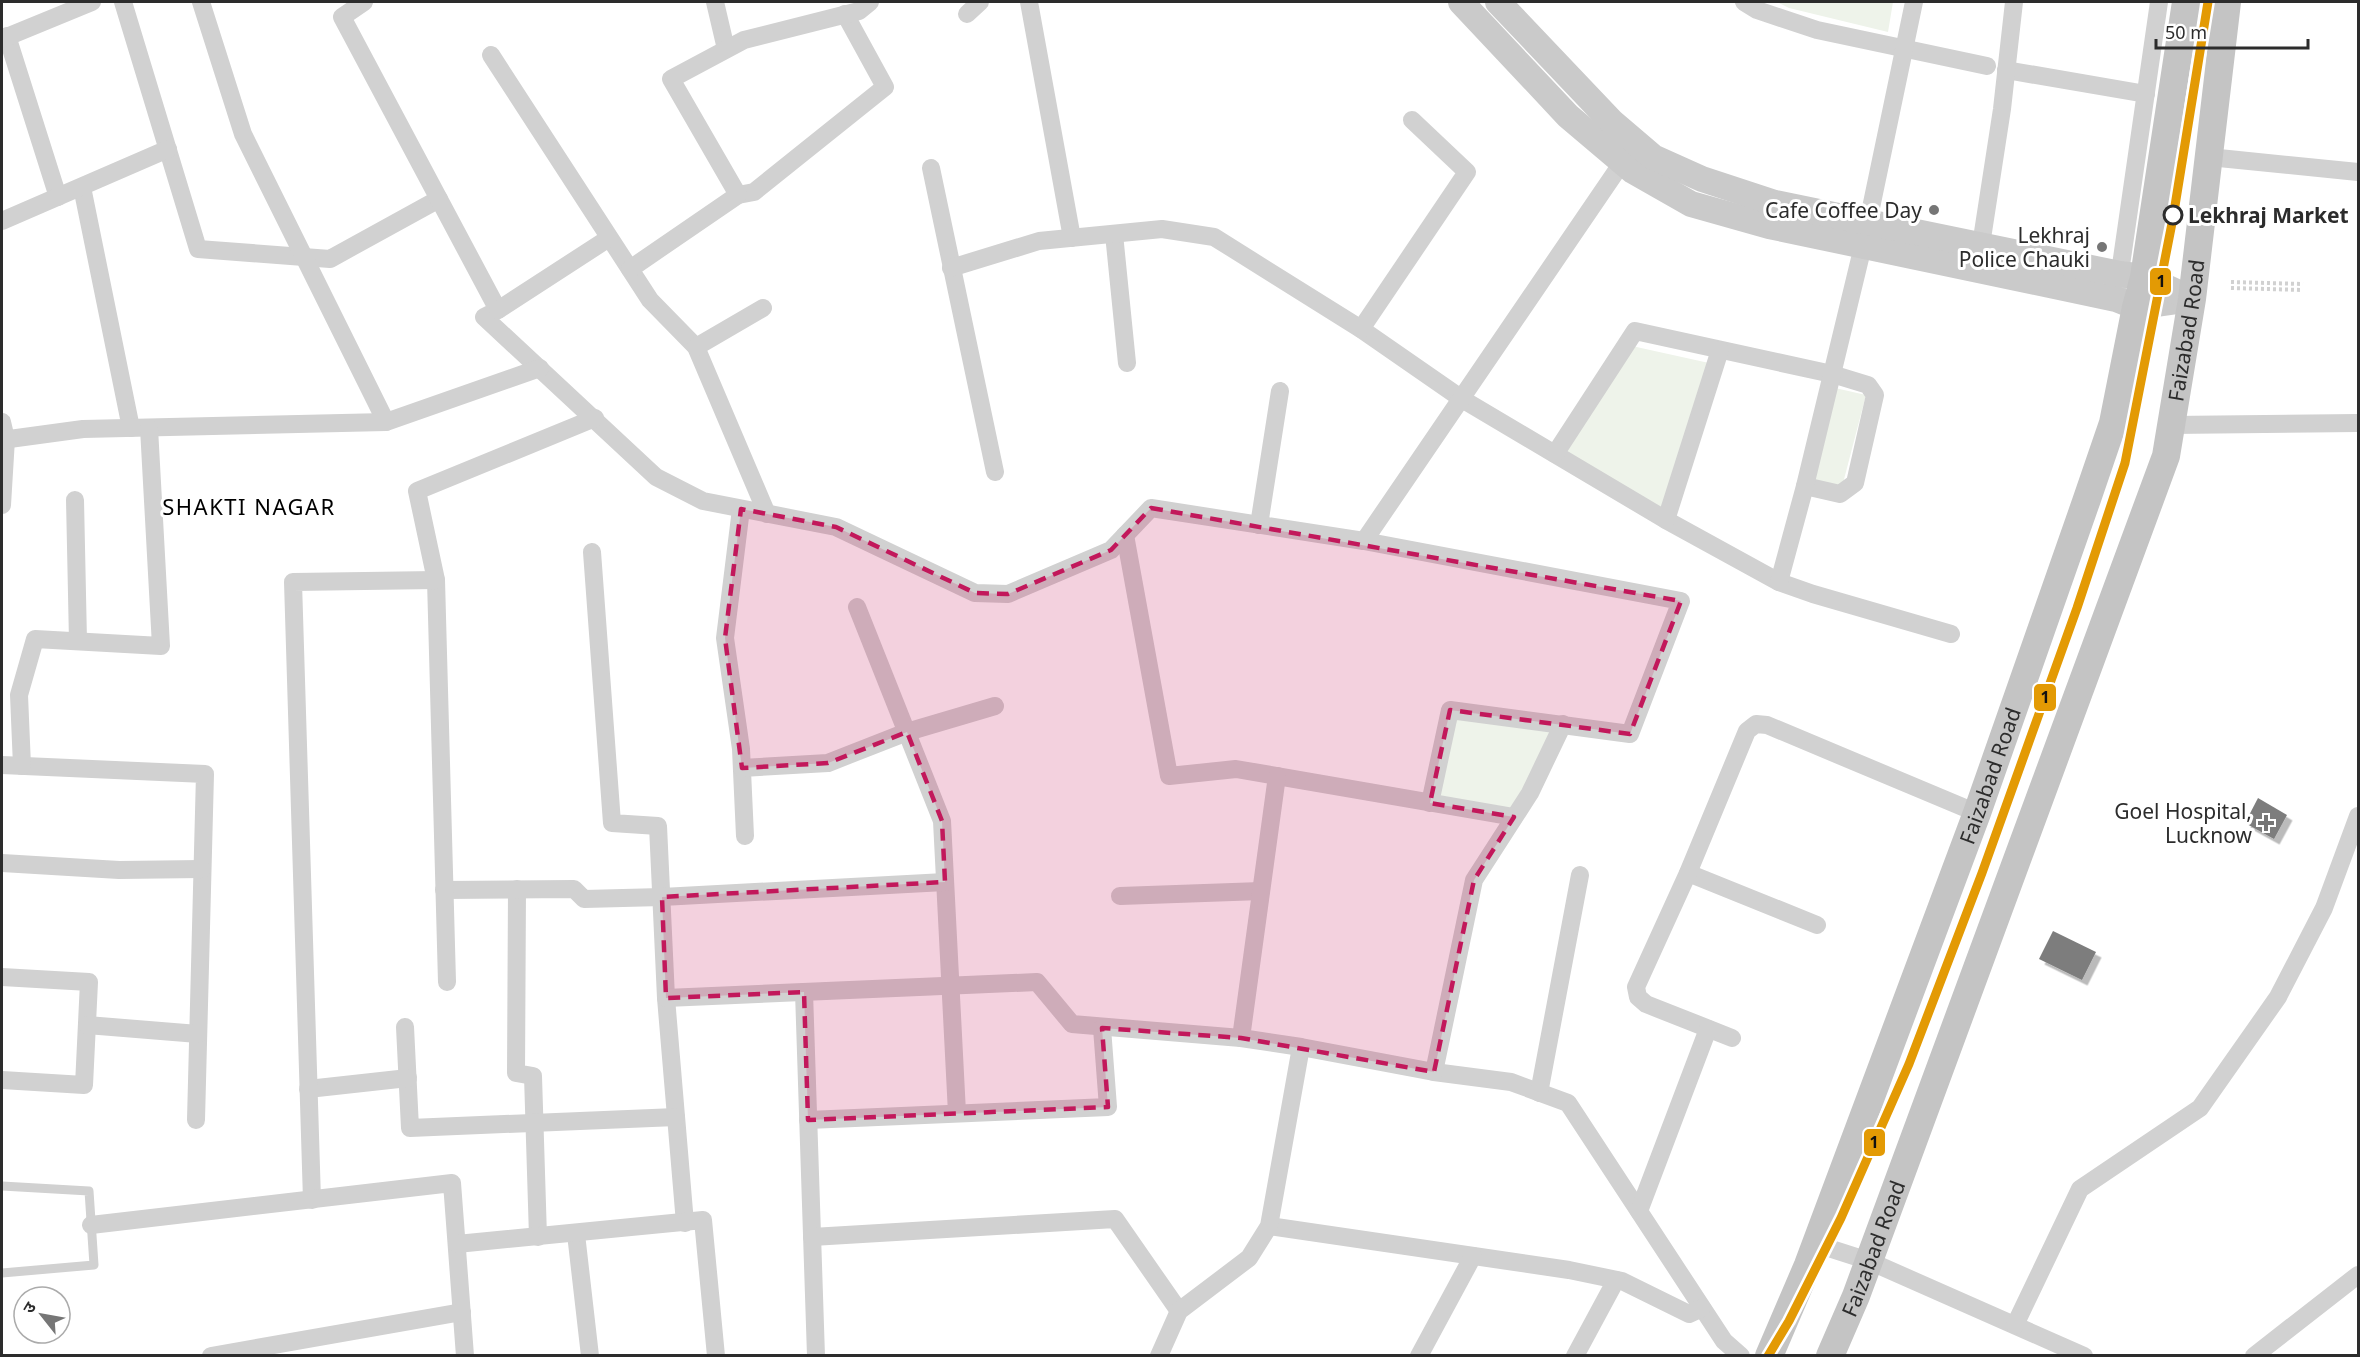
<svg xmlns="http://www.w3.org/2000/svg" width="2360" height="1357" viewBox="0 0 2360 1357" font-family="'Noto Sans','Noto Sans Devanagari',sans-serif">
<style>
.green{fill:#eef3ea}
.building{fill:#7d7d7d;filter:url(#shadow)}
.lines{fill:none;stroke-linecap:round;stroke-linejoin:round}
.path{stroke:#d1d1d1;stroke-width:4;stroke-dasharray:3 3;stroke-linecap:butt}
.lane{stroke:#d1d1d1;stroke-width:9}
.street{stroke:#d1d1d1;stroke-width:18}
.secondary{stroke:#cacaca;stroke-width:26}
.primary{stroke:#c4c4c4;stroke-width:28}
.metro-1-casing{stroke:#fff;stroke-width:14}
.metro-1{stroke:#e39a04;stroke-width:9}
.marked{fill:#c2185b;fill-opacity:0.2;stroke:#c2185b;stroke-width:4.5;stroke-dasharray:12 8;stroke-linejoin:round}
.poi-dot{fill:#767676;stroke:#fff;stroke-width:2}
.stop-dot{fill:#fff;stroke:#2c2c2c;stroke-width:3}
.labels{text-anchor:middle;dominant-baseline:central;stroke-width:6;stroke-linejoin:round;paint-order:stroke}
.poi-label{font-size:21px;fill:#2c2c2c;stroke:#fff;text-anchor:end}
.stop-label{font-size:21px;font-weight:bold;fill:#2c2c2c;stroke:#fff;text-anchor:start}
.street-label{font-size:21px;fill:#2c2c2c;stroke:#fff}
.neighbourhood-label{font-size:22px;letter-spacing:1.5px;fill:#000;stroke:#fff}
.line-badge{stroke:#fff;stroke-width:2}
.pale-badge-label{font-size:16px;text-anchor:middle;font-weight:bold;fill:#111}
</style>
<defs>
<filter id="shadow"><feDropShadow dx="5.5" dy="5.5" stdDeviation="0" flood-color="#0004"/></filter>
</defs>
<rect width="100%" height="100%" fill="#fff"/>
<g class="green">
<polygon points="1777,2 1893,2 1888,32 1789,8"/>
<polygon points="1632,346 1709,363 1662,509 1563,451"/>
<polygon points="1835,388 1866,395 1842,487 1812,479"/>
<polygon points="1452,716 1553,731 1512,810 1437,798"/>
</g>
<g class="building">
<polygon points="2258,798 2287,815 2274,839 2245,823"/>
<polygon points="2053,931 2096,952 2082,980 2039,959"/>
</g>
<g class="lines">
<g class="path">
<polyline points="2231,282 2303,284"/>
<polyline points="2231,288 2302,290"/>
</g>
<polyline class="lane" points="2,1186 89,1191 94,1265 2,1273"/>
<g class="street">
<polyline points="123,2 198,249 330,259 439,199"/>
<polyline points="201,2 243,134 386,422"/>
<polyline points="364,2 342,17 498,310 484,317 656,477 703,501 836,527 975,593 1008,594 1111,550 1151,508 1364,541 1681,601 1630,734 1450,710 1430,803"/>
<polyline points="715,2 726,49"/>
<polyline points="1029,2 1072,238"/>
<polyline points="1744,2 1757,10 1817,30 1987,66"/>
<polyline points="967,14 980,2"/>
<polyline points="7,36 58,197"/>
<polyline points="2,39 92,2"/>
<polyline points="491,55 650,300 696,347 767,514"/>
<polyline points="2006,70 2146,94"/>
<polyline points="2209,157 2358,172"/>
<polyline points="931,168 995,472"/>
<polyline points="82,187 131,428"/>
<polyline points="738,195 754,192 885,87 845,14"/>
<polyline points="2,221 168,149"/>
<polyline points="1114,234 1127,363"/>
<polyline points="1981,245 2002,109 2014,2"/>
<polyline points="951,268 1039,241 1162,229 1214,237 1361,329 1462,399 1666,520 1779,582 1813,594 1951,634"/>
<polyline points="630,269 738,195 671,79 744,40 859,11 870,2"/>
<polyline points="2118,286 2159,2"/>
<polyline points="498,310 609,238"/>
<polyline points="1361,329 1467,172 1412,120"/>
<polyline points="696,347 763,308"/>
<polyline points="2,422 6,439 2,505"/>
<polyline points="2171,425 2358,423"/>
<polyline points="2,440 83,429 386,422 540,368"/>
<polyline points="1555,454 1635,331 1832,374 1868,385 1875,395 1855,483 1840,494 1805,486"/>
<polyline points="75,500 78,641"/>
<polyline points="741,509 725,638 741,749 745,836"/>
<polyline points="1666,520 1720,350"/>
<polyline points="1259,525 1280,391"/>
<polyline points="1125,535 1169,776 1236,769 1514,817"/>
<polyline points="1364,541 1628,154"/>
<polyline points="592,552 612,823 658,826 666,998 685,1223"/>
<polyline points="1779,582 1805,486 1863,246 1914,2"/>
<polyline points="857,607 942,821 957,1113"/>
<polyline points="2,765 205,774 196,1120"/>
<polyline points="22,766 19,695 35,639 161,646 149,428"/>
<polyline points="742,768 828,763 907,732 995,706"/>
<polyline points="2,863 119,870 202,869"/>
<polyline points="1688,873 1817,925"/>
<polyline points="517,889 516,1073 533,1076 538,1237"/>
<polyline points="444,890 574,889 584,899 662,897 945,882"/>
<polyline points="1120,896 1261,891"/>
<polyline points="2,977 89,982 84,1085 2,1080"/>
<polyline points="447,982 436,580 417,491 595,418"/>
<polyline points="804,992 816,1356"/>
<polyline points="666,998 1037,982 1072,1024 1241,1038 1301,1047 1434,1072 1511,1082 1568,1103 1724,1341 1741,1356"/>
<polyline points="87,1025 198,1034"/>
<polyline points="405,1027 410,1128 676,1117"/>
<polyline points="1241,1038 1277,776"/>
<polyline points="1732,1038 1646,1004 1638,997 1636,987 1688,873 1747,731 1756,724 1767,725 1977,813"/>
<polyline points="1434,1072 1474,880 1530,793 1563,724"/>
<polyline points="308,1089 408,1078"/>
<polyline points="1539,1093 1580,875"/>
<polyline points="808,1120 1108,1107 1102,1028"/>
<polyline points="312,1200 293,582 436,580"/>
<polyline points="1639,1211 1708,1029"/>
<polyline points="91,1225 452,1183 465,1356"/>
<polyline points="1269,1226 1569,1270 1622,1281 1689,1314 1702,1308"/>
<polyline points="576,1234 590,1356"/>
<polyline points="812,1237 1115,1219 1179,1311"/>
<polyline points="457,1244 703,1220 716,1356"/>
<polyline points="1816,1244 1869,1261 2084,1356"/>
<polyline points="2015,1325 2080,1189 2200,1108 2278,997 2324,908 2358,816"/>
<polyline points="211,1356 462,1312"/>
<polyline points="1159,1356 1179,1311 1249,1258 1269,1226 1301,1047"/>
<polyline points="1419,1356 1473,1256"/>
<polyline points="1575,1356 1616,1280"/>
<polyline points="2254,1356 2358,1275"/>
</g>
<g class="secondary">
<polyline points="1461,2 1568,116 1633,171 1691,204 1769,226 2116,299 2136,307 2192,299"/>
<polyline points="1498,2 1612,122 1653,157 1702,179 1775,203 2120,274 2144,277 2192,299"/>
</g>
<g class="primary">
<path id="s1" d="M 1769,1356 L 1808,1265 L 1977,813 L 2087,499 L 2113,423 L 2136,307 L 2144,277 L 2186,2"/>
<path id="s2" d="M 1830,1356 L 1856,1296 L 2166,456 L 2192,299 L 2227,2"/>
</g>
<defs>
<polyline id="metro-1" points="1768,1356 1789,1321 1841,1218 1909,1064 1982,873 2077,608 2125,463 2173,218 2208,2"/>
</defs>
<use href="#metro-1" class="metro-1-casing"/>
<use href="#metro-1" class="metro-1"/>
</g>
<path class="marked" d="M 1151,508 L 1681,601 L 1630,734 L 1450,710 L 1430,803 L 1514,817 L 1474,880 L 1434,1072 L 1241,1038 L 1102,1028 L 1108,1107 L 808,1120 L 804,992 L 666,998 L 662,897 L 945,882 L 942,821 L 907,732 L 828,763 L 742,768 L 725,638 L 741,509 L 836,527 L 975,593 L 1008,594 L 1111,550 Z"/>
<g class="poi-dot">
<circle cx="1934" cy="210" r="6"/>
<circle cx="2102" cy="247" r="6"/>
<path d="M2263 814h6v6h6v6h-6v6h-6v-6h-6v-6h6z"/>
</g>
<circle class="stop-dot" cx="2173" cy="215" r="9"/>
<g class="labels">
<g class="poi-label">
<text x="1922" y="210">Cafe Coffee Day</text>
<text x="2090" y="235">Lekhraj<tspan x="2090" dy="24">Police Chauki</tspan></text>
<text x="2252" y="811">Goel Hospital,<tspan x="2252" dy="24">Lucknow</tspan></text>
</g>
<g class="stop-label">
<text x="2188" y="215">Lekhraj Market</text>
</g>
<g class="street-label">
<text stroke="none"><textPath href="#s2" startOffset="1088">Faizabad Road</textPath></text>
<text stroke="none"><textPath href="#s1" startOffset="621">Faizabad Road</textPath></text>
<text stroke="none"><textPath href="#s2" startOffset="116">Faizabad Road</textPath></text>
</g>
<g class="neighbourhood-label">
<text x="249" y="506">SHAKTI NAGAR</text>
</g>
</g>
<g class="line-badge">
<rect x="2149" y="267" width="23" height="29" rx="6" fill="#e39a04"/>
<rect x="2033" y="683" width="24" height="29" rx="6" fill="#e39a04"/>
<rect x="1863" y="1128" width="23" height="29" rx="6" fill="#e39a04"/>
</g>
<g class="pale-badge-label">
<text x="2161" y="287">1</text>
<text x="2045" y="703">1</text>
<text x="1874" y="1148">1</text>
</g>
<rect width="2360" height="1357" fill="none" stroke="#2c2c2c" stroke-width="6"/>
<g transform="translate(42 1315) rotate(301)"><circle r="28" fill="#ffffff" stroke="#ababab" stroke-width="1.5"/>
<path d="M0-4.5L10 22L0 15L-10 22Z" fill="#767676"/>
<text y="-9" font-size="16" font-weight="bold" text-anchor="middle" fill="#2c2c2c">उ</text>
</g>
<path d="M2156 39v9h152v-9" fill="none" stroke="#2c2c2c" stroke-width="3"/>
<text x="2165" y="39" font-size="18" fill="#2c2c2c" stroke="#ffffff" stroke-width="4.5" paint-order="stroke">50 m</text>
</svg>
